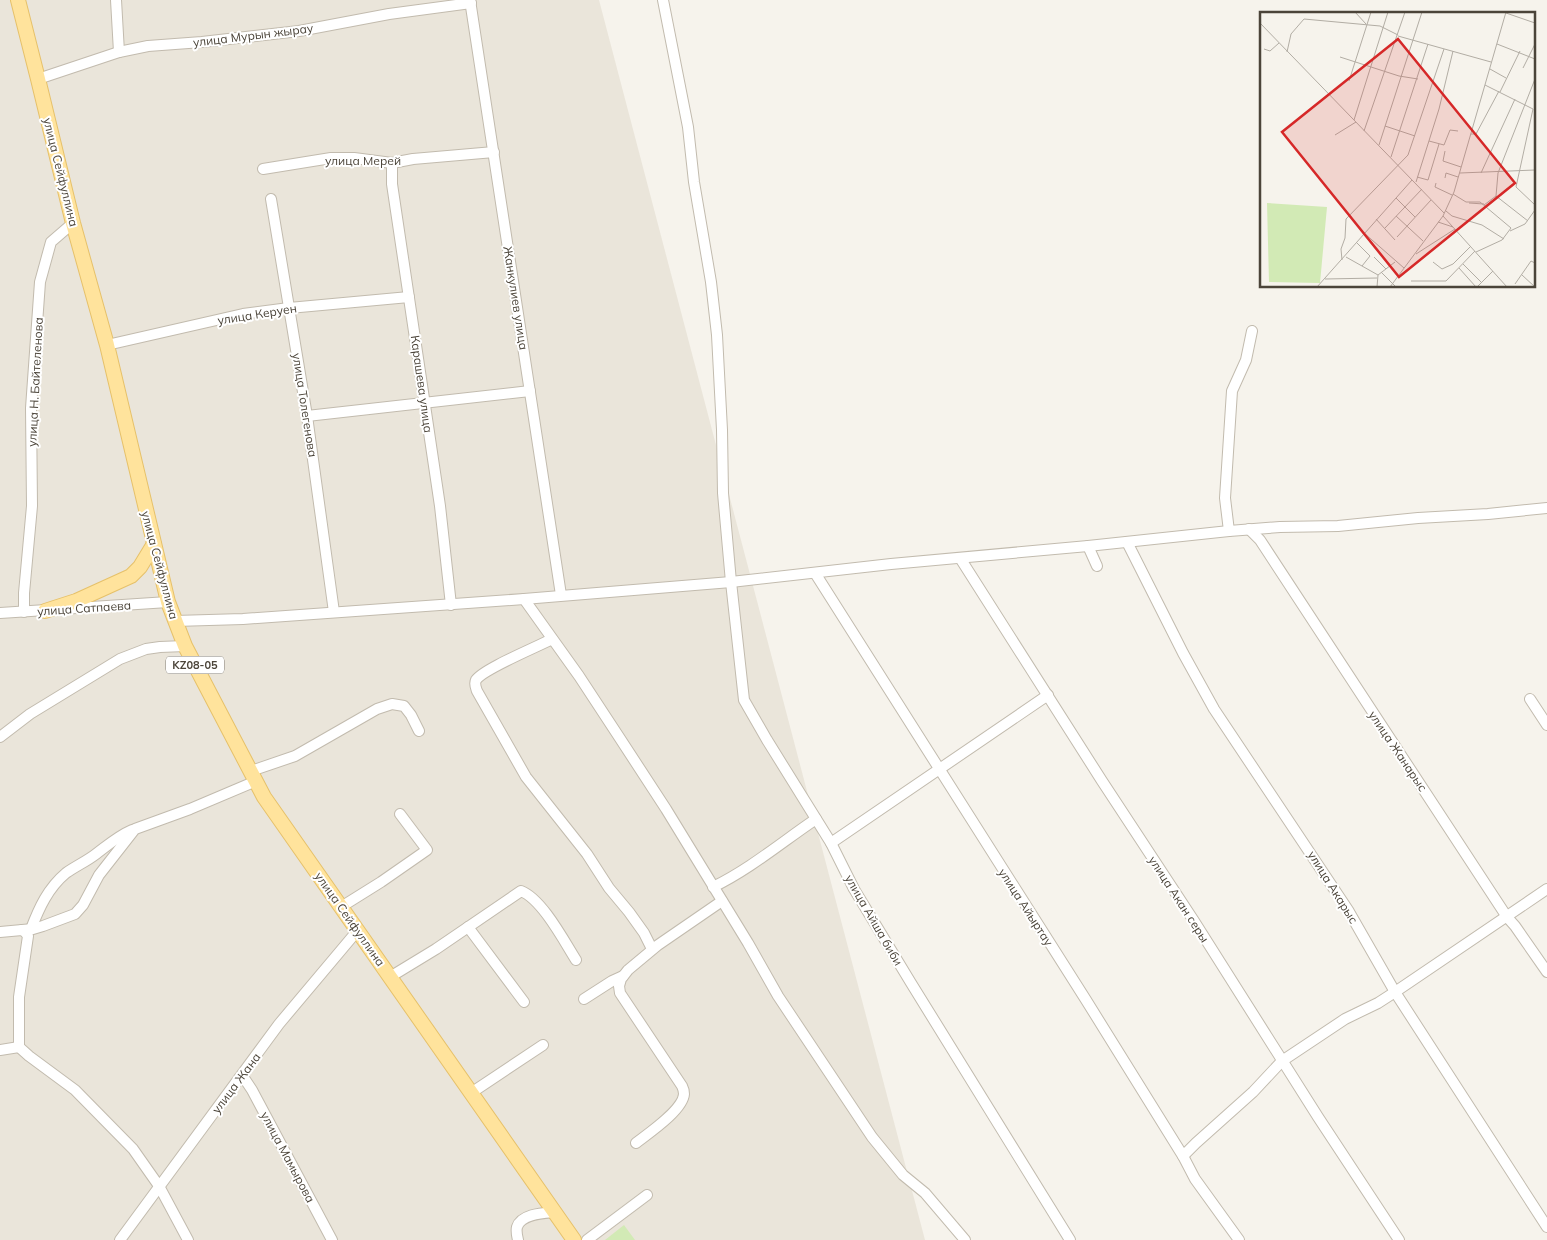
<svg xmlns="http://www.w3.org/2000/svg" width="1547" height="1240" viewBox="0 0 1547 1240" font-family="Mulish,sans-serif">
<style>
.residential{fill:#eae5da}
.green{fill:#d2eab5}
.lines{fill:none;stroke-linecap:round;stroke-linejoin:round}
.minor-casing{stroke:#c2bbae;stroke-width:12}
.major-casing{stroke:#e6c16a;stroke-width:16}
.minor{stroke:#fff;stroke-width:10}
.major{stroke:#ffe39c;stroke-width:14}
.labels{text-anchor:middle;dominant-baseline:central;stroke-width:4;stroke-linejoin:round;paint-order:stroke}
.shield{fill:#fff;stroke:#817c74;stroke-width:1}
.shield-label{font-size:11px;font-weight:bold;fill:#4b4439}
.street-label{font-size:12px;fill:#4b4439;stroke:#fff}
.inset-road{fill:none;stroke:#b2ada4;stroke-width:1}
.view{fill:#d62828;fill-opacity:0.15;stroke:#d62828;stroke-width:2.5}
.inset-edge{fill:none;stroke:#4b4439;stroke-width:2.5}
</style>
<rect width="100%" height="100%" fill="#f6f3ec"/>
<polygon class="residential" points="0,0 599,0 925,1240 0,1240"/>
<polygon class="green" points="624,1225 635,1240 605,1240"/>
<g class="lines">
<defs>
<g id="minor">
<polyline points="116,0 119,52"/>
<polyline points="470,0 561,595"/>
<polyline points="663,0 688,127 694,182 711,282 717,335 722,430 723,493 731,582 744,700 767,740 831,843 854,889 911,983 1070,1240"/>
<polyline points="38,79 119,52 148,46 202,42 299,31 389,14 471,3"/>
<polyline points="392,163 392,184 440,506 451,605"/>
<polyline points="263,169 331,158 354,158 392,163 413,159 494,152"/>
<polyline points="271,199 307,416 334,612"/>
<polyline points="107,345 243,314 289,308 409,297"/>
<polyline points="307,416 530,391"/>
<polyline points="1249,529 1260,540 1507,917 1515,926 1547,972"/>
<polyline points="1229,531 1225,498 1232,391 1246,360 1252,331"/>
<polyline points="1127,542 1183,653 1214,709 1348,910 1395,992 1547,1227"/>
<polyline points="1088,546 1097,566"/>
<polyline points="960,558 1102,781 1194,921 1318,1117 1399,1240"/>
<polyline points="815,573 1086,1000 1183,1156 1195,1179 1239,1240"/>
<polyline points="524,599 579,676 621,740 666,809 748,943 778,996 872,1137 903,1175 925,1193 965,1240"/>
<polyline points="24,612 24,593 32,506 31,408 40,282 51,242 73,223"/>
<polyline points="0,613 168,602"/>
<polyline points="175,621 243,619 524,599 731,582 891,564 1088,546 1229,531 1280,527 1338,526 1418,518 1488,514 1547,508"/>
<path d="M 552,639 C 537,647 483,669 476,680 C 474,684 476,688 477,691 L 526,777 L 587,854 L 609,888 L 629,912 L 644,933 L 652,949"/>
<polyline points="1530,699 1547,725"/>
<polyline points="0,737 30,714 120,659 146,649 160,647 185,646"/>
<polyline points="251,771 295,756 377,709 392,704 404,706 411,715 419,731"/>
<polyline points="831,843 1048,695"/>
<path d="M 713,887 C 750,869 782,842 816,819"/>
<polyline points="341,907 381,882 427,850 400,814"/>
<polyline points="468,927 524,1002"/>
<path d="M 31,929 C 39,908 48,888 66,873 C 76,866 87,861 96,854 C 108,845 118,836 132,830"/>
<polyline points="22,930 25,932 28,936 19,997 19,1047 29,1056 75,1090 133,1149 159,1186 188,1240"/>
<polyline points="0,932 33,929 43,926 75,914 83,905 99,875 135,829 190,809 256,781"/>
<path d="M 390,977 L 436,949 L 521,891 C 542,899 564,941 576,960"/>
<polyline points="584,999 612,981 623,976"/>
<polyline points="0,1050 19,1047"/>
<polyline points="242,1075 252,1090 332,1240"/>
<polyline points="471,1093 543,1045"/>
<path d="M 636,1143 C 649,1133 683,1110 684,1094 C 684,1091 683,1088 682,1086 L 620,993 L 619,986 L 621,979 L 628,970 L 658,945 L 722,901"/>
<polyline points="1183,1156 1196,1143 1253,1092 1282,1061 1345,1019 1378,1003 1395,992 1547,889"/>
<polyline points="120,1240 279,1024 358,930"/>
<path d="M 518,1240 C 517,1236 516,1231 517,1227 C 521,1214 543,1213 554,1212"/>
<polyline points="587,1240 647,1195"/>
</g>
<g id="major">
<polyline points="18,0 38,79 73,223 107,345 168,602 185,646 264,797 574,1240"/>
<polyline points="45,611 76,601 131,576 140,567 154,544"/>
</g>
</defs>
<use href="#minor" class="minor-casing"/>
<use href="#major" class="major-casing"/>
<use href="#minor" class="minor"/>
<use href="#major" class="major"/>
</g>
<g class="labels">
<rect class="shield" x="166" y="656.5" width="58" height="17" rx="4"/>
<g class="shield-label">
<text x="195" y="665">KZ08-05</text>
</g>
<g class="street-label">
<text transform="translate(253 35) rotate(-7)">улица Мурын жырау</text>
<text x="363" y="160">улица Мерей</text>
<text transform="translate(61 172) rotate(76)">улица Сейфуллина</text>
<text transform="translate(516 298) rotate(81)">Жанкулиев улица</text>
<text transform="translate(257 314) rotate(-9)">улица Керуен</text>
<text transform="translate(35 382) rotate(-87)">улица Н. Байтеленова</text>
<text transform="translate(422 384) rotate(82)">Карашева улица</text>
<text transform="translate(305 405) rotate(81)">улица Толегенова</text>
<text transform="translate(160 565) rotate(75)">улица Сейфуллина</text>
<text transform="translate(84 608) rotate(-4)">улица Сатпаева</text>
<text transform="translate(1398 751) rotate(56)">улица Жанарыс</text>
<text transform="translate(1333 887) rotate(58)">улица Акарыс</text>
<text transform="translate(1179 899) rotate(57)">улица Акан серы</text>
<text transform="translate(1026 907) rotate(57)">улица Айыртау</text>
<text transform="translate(350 919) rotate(55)">улица Сейфуллина</text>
<text transform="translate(874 920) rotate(60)">улица Айша биби</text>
<text transform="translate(236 1083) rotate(-53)">улица Жана</text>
<text transform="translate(288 1157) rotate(62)">улица Мамырова</text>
</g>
</g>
<g transform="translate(1260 12)">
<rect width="275" height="275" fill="#f6f3ec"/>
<path d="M 7,191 L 67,195 L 60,271 L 9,270 Z" fill="#d2eab5"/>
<path class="inset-road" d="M 95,0 L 106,12M 246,1 L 275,11M 0,11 L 184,201M 138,24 L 231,50M 237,32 L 275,47M 4,37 L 10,39 L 19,31M 27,40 L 31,22 L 44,7 L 120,14 L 138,23M 80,45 L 139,64 L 158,67M 263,56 L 275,32M 230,57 L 246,66M 89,69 L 111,0M 225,73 L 273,97M 240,80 L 260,39M 273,97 L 256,175 L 275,193M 94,108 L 128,0M 125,114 L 155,124M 104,119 L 145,0M 211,122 L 216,122 L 239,79M 75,123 L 96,110M 169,129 L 184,133 L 190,118 L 198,119M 119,133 L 162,0M 185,139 L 183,149 L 201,155M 131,145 L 168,32M 200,161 L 275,158M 221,161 L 255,87M 157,165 L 168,168 L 179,132M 185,166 L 186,161 L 198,165M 156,170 L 179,97 L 193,39M 176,171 L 175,175 L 192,183M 193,182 L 206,190 L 220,190 L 251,216 L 242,228 L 216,240M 236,184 L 238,161 L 275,67M 236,184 L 268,209M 136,186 L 155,205M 209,191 L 224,192M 224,193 L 236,184M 186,199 L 192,204 L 222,213 L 244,227M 136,204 L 163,229M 183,204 L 247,275M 116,207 L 135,228M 178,210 L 193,215M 125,216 L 162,177M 250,219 L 265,212 L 275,198M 104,221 L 144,256M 137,225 L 171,188M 96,230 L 110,244 L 102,254 L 118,263M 156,242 L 195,217M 86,245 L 102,254M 114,245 L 126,257M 82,248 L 81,237 L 85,226 L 86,207 L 148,143 L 184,37M 173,250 L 182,257 L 193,252M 193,252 L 211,234M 203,252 L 222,271M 199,256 L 216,275M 121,260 L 136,275M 262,263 L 275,275M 65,267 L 117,266M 151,269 L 186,269 L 215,239M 255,272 L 271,249 L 275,251M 57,275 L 152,168M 117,275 L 118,263 L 135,250M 130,275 L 183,204 L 194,180 L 246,0M 217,275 L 233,259"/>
<path class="view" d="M 138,27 L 255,171 L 139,265 L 22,120 Z"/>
<rect width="275" height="275" class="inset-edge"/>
</g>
</svg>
